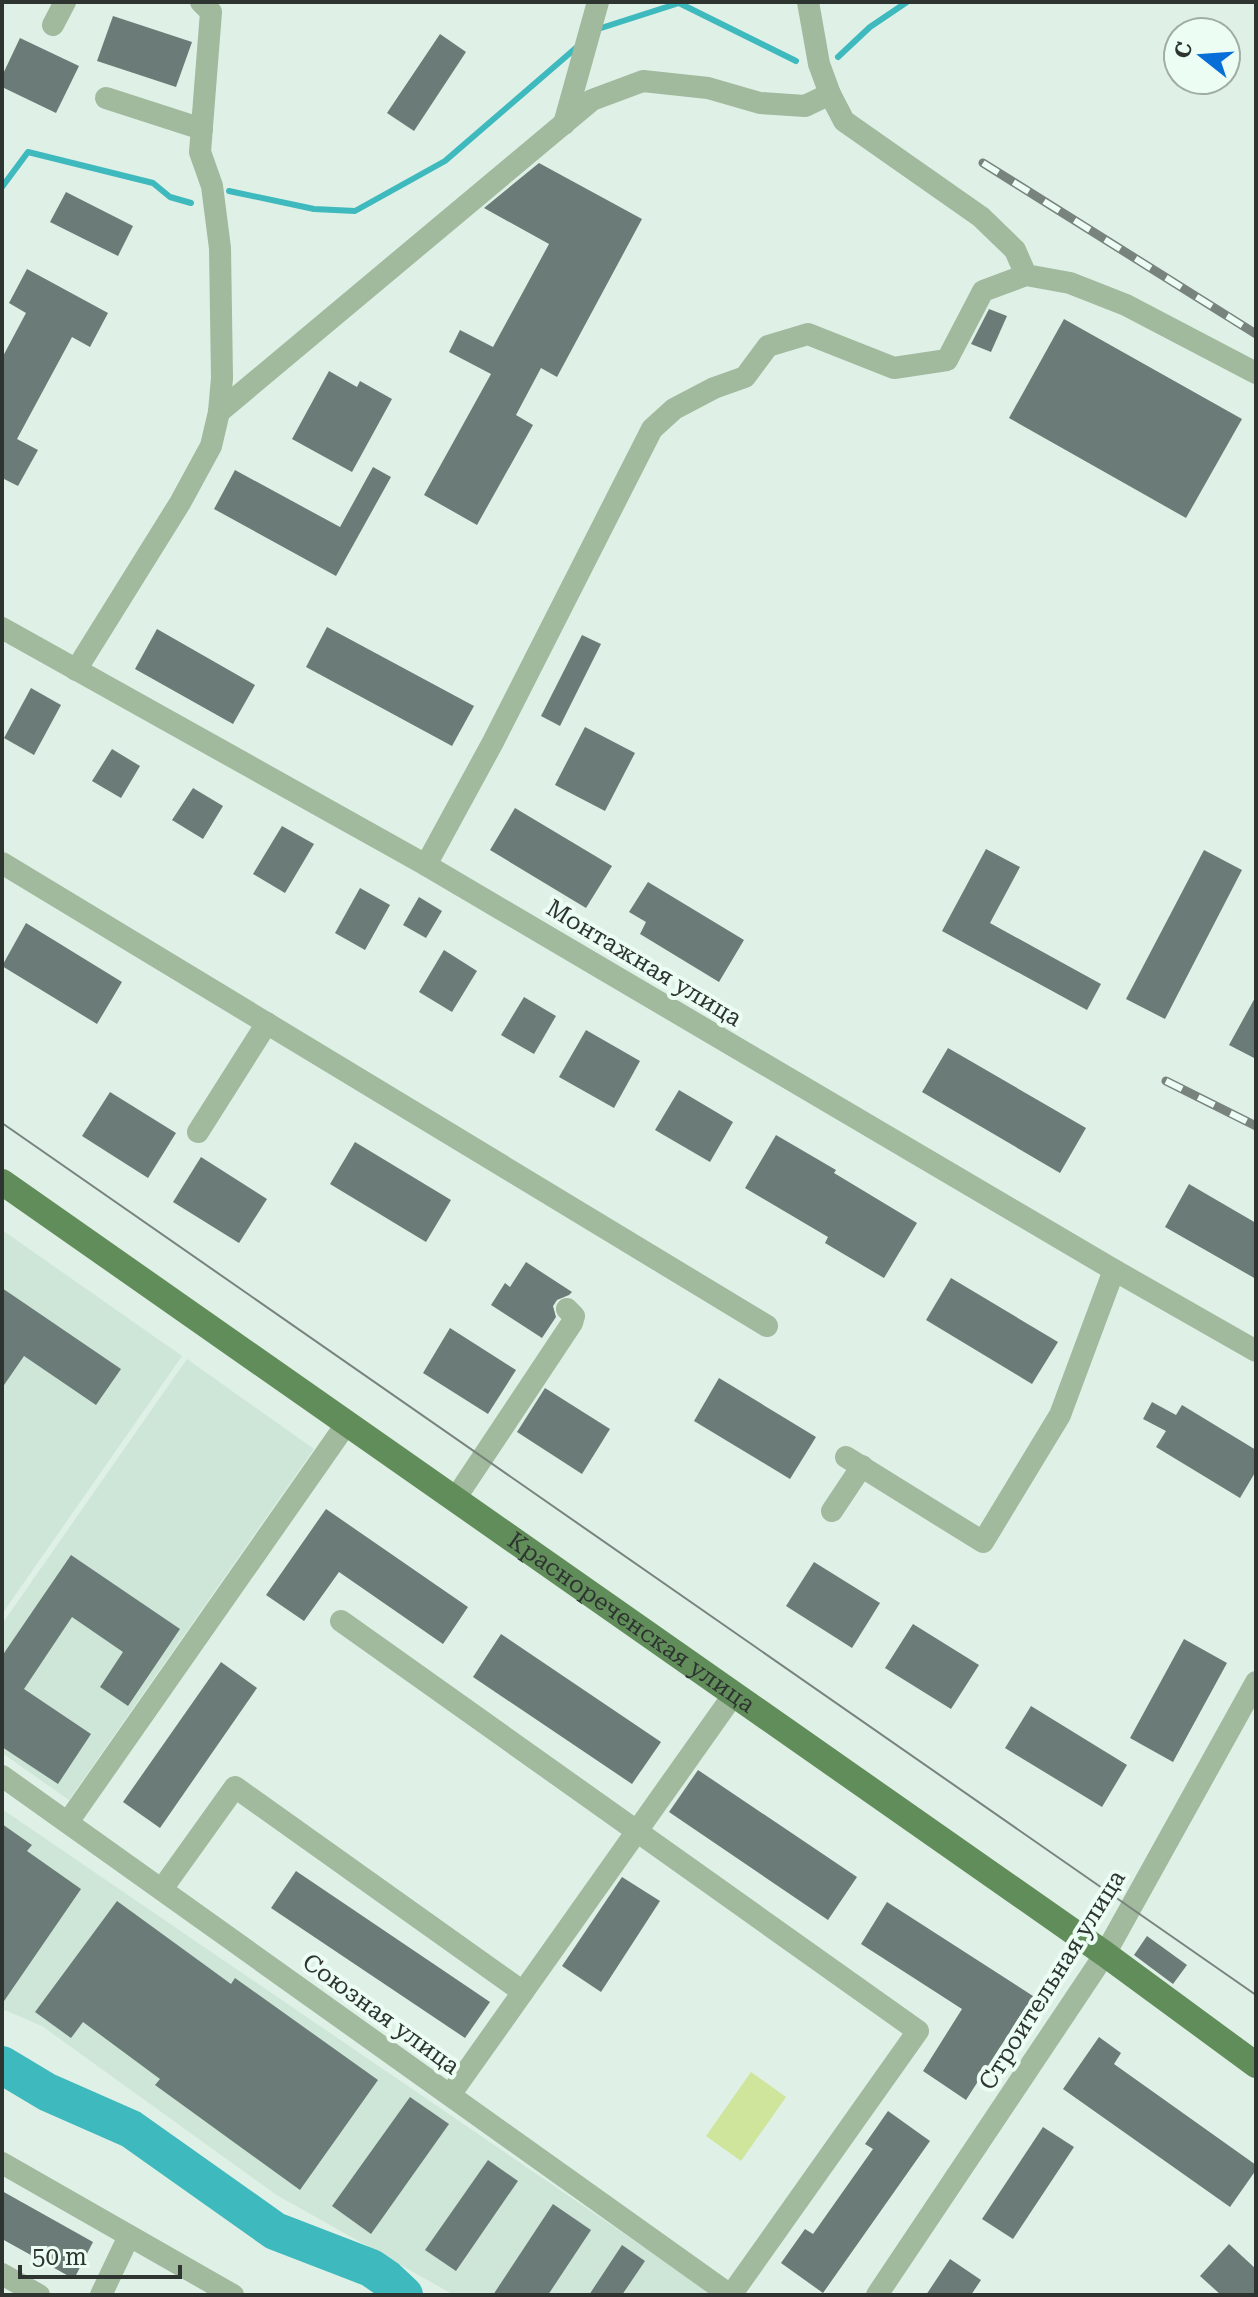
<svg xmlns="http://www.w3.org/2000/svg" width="1258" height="2297" viewBox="0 0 1258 2297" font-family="'Roboto Serif',serif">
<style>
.built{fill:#cee6d8}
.green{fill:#cfe59b}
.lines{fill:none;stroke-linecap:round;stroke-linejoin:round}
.stream{stroke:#3eb9bd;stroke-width:6}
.river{stroke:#3eb9bd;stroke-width:38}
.building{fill:#6b7c78}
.minor{stroke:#a1b99d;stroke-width:22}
.major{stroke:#618d5a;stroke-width:26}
.tram{stroke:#78837d;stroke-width:2}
.rail-casing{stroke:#78837d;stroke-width:9}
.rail{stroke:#ecfdf3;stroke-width:6;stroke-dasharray:18;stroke-linecap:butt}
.labels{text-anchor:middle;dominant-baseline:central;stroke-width:8;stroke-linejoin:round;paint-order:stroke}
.street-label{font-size:24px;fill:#2e3531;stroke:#ecfdf3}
</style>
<rect width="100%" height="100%" fill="#dff0e6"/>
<g class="built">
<polygon points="2,1230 182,1356 2,1614"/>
<polygon points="187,1359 314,1449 69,1800 2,1753 2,1624"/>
<polygon points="2,1809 714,2295 454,2295 275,2194 42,2026 2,2009"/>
</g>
<polygon class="green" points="751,2072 786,2097 741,2161 706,2136"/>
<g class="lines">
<g class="stream">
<polyline points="598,29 679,3 796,61"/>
<polyline points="838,57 870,27 907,2"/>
<polyline points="2,187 28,152 153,183 170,197 191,203"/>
<polyline points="229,191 314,209 355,211 445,161 577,47"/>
</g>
<polyline class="river" points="2,2065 47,2092 131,2129 275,2231 371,2268 387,2279 404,2295"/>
</g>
<g class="building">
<polygon points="113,16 192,42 176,87 97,61"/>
<polygon points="440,34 466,52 414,131 387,113"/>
<polygon points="20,38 79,66 56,113 2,87 2,76"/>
<polygon points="539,163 642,219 557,377 541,368 516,415 533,425 477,525 424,495 491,374 449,352 460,330 493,347 549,244 484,208"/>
<polygon points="66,192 133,226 118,256 50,222"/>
<polygon points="27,269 108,313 90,347 72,337 17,439 38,450 18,486 2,478 2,358 26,313 9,303"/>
<polygon points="989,309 1007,316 991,352 971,344"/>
<polygon points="1064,319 1242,419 1186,518 1009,418"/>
<polygon points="329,371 357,387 360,381 392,399 352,472 292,439"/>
<polygon points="373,467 391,477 336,576 214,509 235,470 340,527"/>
<polygon points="327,627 474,706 452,746 306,667"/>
<polygon points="157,629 255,685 233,724 135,669"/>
<polygon points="582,635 601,644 560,726 541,716"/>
<polygon points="31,688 61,705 34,755 4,738"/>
<polygon points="585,727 635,753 605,811 555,785"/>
<polygon points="112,749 140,766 121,798 92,781"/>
<polygon points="193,788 223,806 203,839 172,820"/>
<polygon points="515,808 612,866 586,908 490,850"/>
<polygon points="282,826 314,844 285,893 253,874"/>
<polygon points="986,849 1020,867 990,923 1101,984 1087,1010 942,931"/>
<polygon points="1204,850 1242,870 1165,1019 1126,999"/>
<polygon points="648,882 744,940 719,982 640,934 646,922 629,912"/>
<polygon points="360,888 390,905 365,950 335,933"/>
<polygon points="419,897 442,911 426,938 403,925"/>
<polygon points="26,923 122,982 97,1024 2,966"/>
<polygon points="444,950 477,971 452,1012 419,992"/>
<polygon points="1256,996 1256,1059 1229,1045"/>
<polygon points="524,997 556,1016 534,1054 501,1035"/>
<polygon points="586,1030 640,1061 614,1108 559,1077"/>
<polygon points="948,1048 1086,1128 1060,1173 922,1092"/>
<polygon points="679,1090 733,1122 710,1162 655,1130"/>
<polygon points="110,1092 176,1133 148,1178 82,1136"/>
<polygon points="776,1135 836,1170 834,1173 917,1223 884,1278 825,1243 828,1237 745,1188"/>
<polygon points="355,1142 451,1200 426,1242 330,1184"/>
<polygon points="201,1157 267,1199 239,1243 173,1202"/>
<polygon points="1189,1184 1256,1223 1256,1279 1165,1227"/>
<polygon points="526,1262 572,1292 569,1295 557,1300 553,1306 556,1317 542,1338 491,1305 505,1283 510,1287"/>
<polygon points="951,1278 1058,1342 1032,1384 926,1320"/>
<polygon points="2,1288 121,1369 96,1405 24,1356 2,1388"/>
<polygon points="450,1328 516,1370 488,1414 423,1373"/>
<polygon points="719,1378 816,1437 790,1479 694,1421"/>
<polygon points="545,1388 610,1429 582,1474 517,1432"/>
<polygon points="1152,1402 1176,1415 1182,1405 1256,1450 1256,1471 1240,1498 1156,1447 1166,1431 1143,1419"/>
<polygon points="326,1509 468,1607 443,1644 339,1572 304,1621 266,1595"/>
<polygon points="71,1555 180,1629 128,1706 100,1687 123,1652 72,1617 24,1689 91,1734 58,1784 2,1747 2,1656"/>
<polygon points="814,1562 880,1603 852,1648 786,1606"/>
<polygon points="913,1624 979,1665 951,1709 885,1668"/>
<polygon points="501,1634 661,1742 632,1784 473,1677"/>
<polygon points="1184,1639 1227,1663 1173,1762 1130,1738"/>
<polygon points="221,1662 257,1688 160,1828 123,1802"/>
<polygon points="1031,1706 1127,1765 1102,1807 1005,1748"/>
<polygon points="698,1770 857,1877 828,1920 669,1812"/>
<polygon points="2,1824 32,1845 27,1851 81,1889 2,2004"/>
<polygon points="296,1871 490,2002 465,2038 271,1908"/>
<polygon points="622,1877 660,1901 601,1992 562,1966"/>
<polygon points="117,1901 231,1984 235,1978 378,2080 300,2190 155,2085 160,2079 83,2022 71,2038 35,2012"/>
<polygon points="887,1902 1033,1996 966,2100 923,2071 962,2009 861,1944"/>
<polygon points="1147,1936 1187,1965 1173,1984 1134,1955"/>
<polygon points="1099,2037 1121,2053 1114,2064 1256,2165 1256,2170 1230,2207 1063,2089"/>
<polygon points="410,2097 449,2124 371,2234 332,2206"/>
<polygon points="888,2111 930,2141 823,2293 781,2263 805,2229 813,2234 873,2149 865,2144"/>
<polygon points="1043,2127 1074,2147 1013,2239 982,2219"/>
<polygon points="488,2160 518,2181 456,2271 425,2250"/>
<polygon points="2,2191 93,2242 74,2279 2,2239"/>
<polygon points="553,2204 591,2230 548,2295 493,2295"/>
<polygon points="1229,2244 1256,2269 1256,2295 1221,2295 1200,2276"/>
<polygon points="622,2245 645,2261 622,2295 589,2295"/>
<polygon points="950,2259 981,2280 971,2295 926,2295"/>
</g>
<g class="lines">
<g class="minor">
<polyline points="808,2 819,64 830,94 844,121 981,217 1015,250 1026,275 1070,283 1126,305 1256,373"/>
<polyline points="53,25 65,2"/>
<polyline points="106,98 202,129"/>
<polyline points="564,124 598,2"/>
<polyline points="219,412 592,100 643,81 708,88 760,103 805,106 830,94"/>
<polyline points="2,628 426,865 1114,1270 1256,1351"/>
<polyline points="76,670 180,503 211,446 219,412 222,378 220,248 212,186 200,152 211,12 201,2"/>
<polyline points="2,863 767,1326"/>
<polyline points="426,865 493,742 652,429 674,409 714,388 745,377 768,346 808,334 894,368 947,360 983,291 1026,275"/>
<polyline points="198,1132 267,1023"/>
<polyline points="846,1457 983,1542 1060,1415 1114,1270"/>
<polyline points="455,1499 572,1323 574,1316 567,1309"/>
<polyline points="832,1511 862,1466"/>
<polyline points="341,1621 918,2031 731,2295"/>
<polyline points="2,1776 730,2295"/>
<polyline points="68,1822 347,1423"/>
<polyline points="162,1889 235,1787 523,1992 450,2095"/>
<polyline points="523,1992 734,1694"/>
<polyline points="2,2163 233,2295"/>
<polyline points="2,2274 39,2295"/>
<polyline points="101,2295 129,2236"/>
<polyline points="877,2295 1105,1954 1256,1682"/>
</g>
<path class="major" id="s1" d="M 2,1182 L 1105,1954 L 1256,2065"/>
<polyline class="tram" points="2,1123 1256,1995"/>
<defs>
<g id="rail">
<polyline points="983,163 1256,334"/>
<polyline points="1166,1081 1256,1126"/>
</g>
</defs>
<use href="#rail" class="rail-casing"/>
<use href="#rail" class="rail"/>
</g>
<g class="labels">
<g class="street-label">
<text transform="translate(644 963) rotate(31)">Монтажная улица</text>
<text stroke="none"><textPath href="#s1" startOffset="768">Краснореченская улица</textPath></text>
<text transform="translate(1052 1980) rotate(-58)">Строительная улица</text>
<text transform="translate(381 2014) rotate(36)">Союзная улица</text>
</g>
</g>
<rect width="1258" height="2297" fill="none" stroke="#2e3531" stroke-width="8"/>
<g transform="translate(1202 56) rotate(287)"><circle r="38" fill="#ecfdf3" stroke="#a0ada5" stroke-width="2"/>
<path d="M0-6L14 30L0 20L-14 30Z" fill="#096fd8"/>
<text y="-12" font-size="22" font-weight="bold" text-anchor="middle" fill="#2e3531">С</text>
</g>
<path d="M20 2265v12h160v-12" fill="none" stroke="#2e3531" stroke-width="4"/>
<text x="32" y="2265" font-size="24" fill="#2e3531" stroke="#ecfdf3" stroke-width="6" paint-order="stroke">50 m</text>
</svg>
